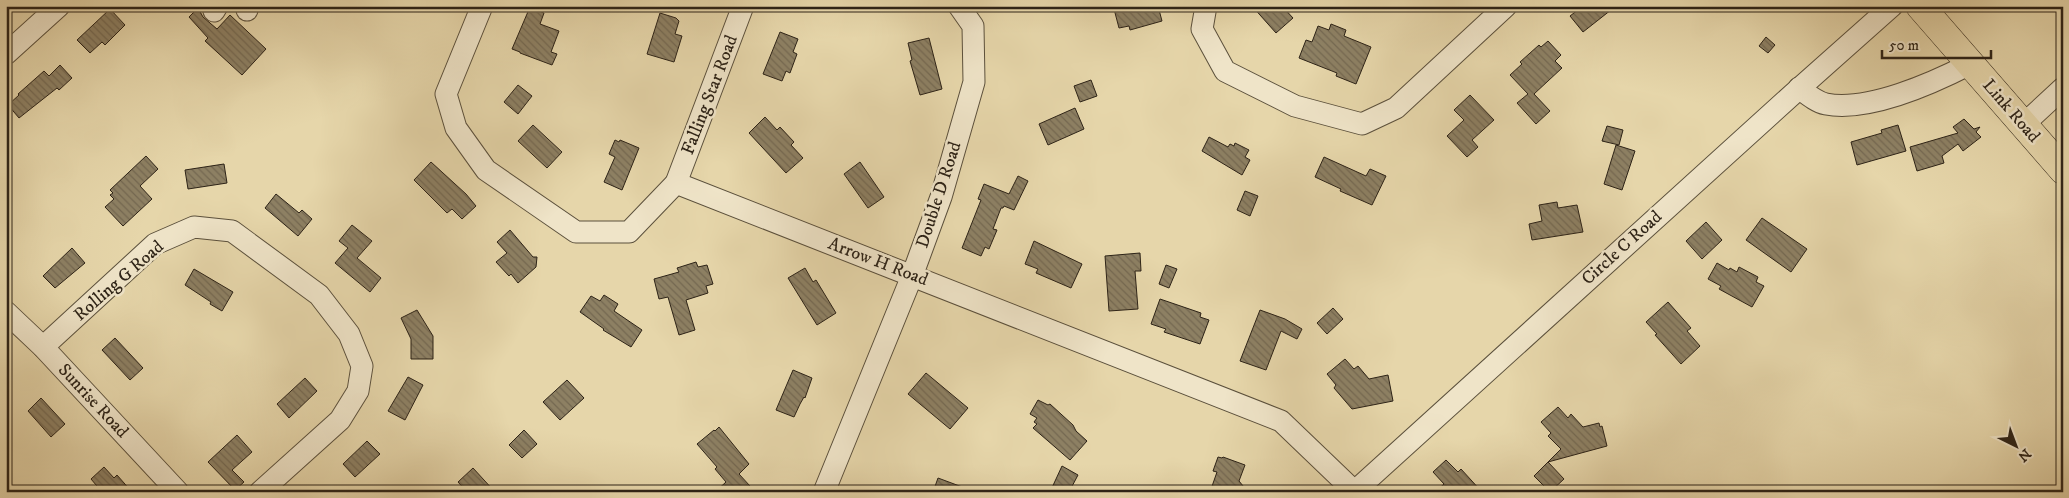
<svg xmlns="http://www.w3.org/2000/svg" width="2069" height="498" viewBox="0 0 2069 498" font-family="'IM FELL DW Pica',serif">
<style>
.building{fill:url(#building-back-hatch);stroke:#2d2317}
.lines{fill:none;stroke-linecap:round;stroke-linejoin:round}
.minor-casing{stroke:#5b503c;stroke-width:23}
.major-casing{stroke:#2d2317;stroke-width:29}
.minor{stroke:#efe4c8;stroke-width:21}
.major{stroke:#e6d6aa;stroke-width:28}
.labels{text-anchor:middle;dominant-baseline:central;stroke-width:5;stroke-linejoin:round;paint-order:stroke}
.street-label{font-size:18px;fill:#2d2317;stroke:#efe4c8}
</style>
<defs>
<pattern id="building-back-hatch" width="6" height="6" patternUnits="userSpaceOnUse" patternTransform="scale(1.25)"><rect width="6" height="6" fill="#8d8063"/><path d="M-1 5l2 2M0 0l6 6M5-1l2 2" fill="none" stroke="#746851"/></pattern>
</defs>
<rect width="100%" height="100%" fill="#e6d6aa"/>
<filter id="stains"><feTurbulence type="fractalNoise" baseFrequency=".004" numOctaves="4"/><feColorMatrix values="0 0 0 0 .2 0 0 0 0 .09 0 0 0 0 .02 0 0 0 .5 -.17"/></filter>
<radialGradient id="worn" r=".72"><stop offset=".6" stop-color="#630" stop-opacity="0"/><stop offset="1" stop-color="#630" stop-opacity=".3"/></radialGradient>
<g class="building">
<polygon points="1124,6 1158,6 1162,21 1130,30 1129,26 1119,28 1114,9"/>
<polygon points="1252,6 1282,6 1293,18 1276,33"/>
<polygon points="1583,6 1616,6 1583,32 1570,16"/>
<polygon points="530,7 544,13 540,24 559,31 551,52 557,54 552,65 520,53 520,52 512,49"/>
<polygon points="198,8 203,17 217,29 230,15 266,49 242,75 205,41 208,38 189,17"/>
<polygon points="110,9 125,25 105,45 102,42 90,53 77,40"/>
<polygon points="660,13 676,18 679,21 675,34 682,36 674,62 647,54"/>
<polygon points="1331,24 1346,30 1344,36 1371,47 1356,84 1336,76 1337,73 1299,58 1306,40 1312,42 1318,26 1329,30"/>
<polygon points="780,32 798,39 793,52 797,54 790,73 786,71 782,81 763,74"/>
<polygon points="1766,37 1775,45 1768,53 1759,46"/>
<polygon points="929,38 942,89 920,95 910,61 912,60 908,43"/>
<polygon points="1548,41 1561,55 1555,61 1562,68 1534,94 1550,111 1536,124 1517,103 1528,94 1510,75 1522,64 1520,62 1539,45 1541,47"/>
<polygon points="60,65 72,78 59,90 57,88 19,118 8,105 19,95 18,94 44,71 49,76"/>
<polygon points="1091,80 1097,96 1080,102 1074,86"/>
<polygon points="518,85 532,96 518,114 504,102"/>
<polygon points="1470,95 1494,120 1472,140 1478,147 1467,157 1447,136 1464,120 1454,110"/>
<polygon points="1075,108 1084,129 1048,145 1039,124"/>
<polygon points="765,117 777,130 780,127 794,142 791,145 803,158 786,173 749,133"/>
<polygon points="1964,119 1974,129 1980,127 1976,132 1981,137 1963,151 1958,144 1942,156 1944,163 1917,171 1910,147 1958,133 1953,127"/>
<polygon points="533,125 562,152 547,168 518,141"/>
<polygon points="1898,125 1906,151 1857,165 1851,142 1882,133 1881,130"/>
<polygon points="1607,126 1623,130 1619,145 1602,141"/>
<polygon points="1209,137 1228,147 1230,144 1234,146 1235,143 1249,150 1245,157 1250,160 1242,175 1202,151"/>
<polygon points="615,140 619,142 620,140 639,148 622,190 604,182 615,157 609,154"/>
<polygon points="1616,145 1635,151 1622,190 1604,184"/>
<polygon points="146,156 158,169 140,186 152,199 123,226 105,207 114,199 110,195 113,193 110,190"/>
<polygon points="1324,157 1366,176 1370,169 1386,176 1372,205 1340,191 1341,189 1315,177"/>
<polygon points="431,162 466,194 476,206 462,219 452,209 447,213 414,180"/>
<polygon points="860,162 884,197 868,208 844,174"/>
<polygon points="224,164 227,183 188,189 185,170"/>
<polygon points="1018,176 1028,181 1014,210 1004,206 1003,208 1001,208 993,229 997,230 989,249 985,247 981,256 962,248 981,200 978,199 984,184 1009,194"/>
<polygon points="1245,191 1258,196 1250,216 1237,210"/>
<polygon points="276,194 299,213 302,210 312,219 298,236 265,208"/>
<polygon points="1557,202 1558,208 1577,205 1583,232 1532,240 1529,224 1542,221 1539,205"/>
<polygon points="1762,218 1807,249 1791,272 1746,240"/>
<polygon points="1706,222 1722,240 1702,259 1686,241"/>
<polygon points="352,225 372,241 357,258 381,278 370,292 335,263 348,248 339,241"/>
<polygon points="510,230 533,257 537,257 536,267 518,283 511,274 509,276 496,262 507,253 497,242"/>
<polygon points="1034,241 1082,264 1071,288 1036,273 1038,269 1025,264"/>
<polygon points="72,248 85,263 55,288 43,276"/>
<polygon points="1140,253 1141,271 1135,271 1138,309 1109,311 1105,256"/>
<polygon points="696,262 698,267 707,265 713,284 706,286 708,293 686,300 695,330 679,335 668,297 659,299 654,279 679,272 677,268"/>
<polygon points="1717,263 1729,270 1730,268 1737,272 1739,267 1758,277 1756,282 1764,286 1752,307 1719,289 1721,286 1708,279"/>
<polygon points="1166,265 1177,269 1169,288 1159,284"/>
<polygon points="805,268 813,282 816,280 836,313 817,325 788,278"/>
<polygon points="194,269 233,292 222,311 210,304 211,302 185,285"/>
<polygon points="604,295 618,304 614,311 642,330 631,347 603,330 604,329 580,312 591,296 600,301"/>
<polygon points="1160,299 1201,313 1200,317 1209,320 1200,344 1164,332 1166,329 1151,324"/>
<polygon points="1668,302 1691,328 1687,331 1700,346 1681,364 1655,335 1657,334 1646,322"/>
<polygon points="1333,308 1343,319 1327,334 1317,323"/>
<polygon points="417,310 433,336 433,359 411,359 411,339 401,318"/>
<polygon points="1260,310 1285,319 1302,329 1297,339 1281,331 1266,370 1240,361"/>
<polygon points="115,338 143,368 130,380 102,350"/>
<polygon points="1345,359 1354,369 1358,366 1369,379 1388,375 1393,401 1352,409 1334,388 1336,385 1327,374"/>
<polygon points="793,370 812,378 805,398 804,397 800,404 794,417 776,410"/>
<polygon points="926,373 968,408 950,429 908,394"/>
<polygon points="408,377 423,385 405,420 388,411"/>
<polygon points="305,378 317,391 289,418 277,404"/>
<polygon points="567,380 584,398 560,420 543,402"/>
<polygon points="41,398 65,424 51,437 28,411"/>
<polygon points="1038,400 1048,405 1050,404 1073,425 1076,431 1087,441 1070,460 1033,428 1037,424 1034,422 1037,418 1030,414"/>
<polygon points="1558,407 1568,418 1571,414 1583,427 1599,423 1600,427 1602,426 1607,446 1548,462 1561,449 1548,436 1551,433 1541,422"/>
<polygon points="719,427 749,464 739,474 750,486 744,492 715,492 726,482 715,469 717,467 697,444 714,430 715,431"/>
<polygon points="524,430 537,444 522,458 509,445"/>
<polygon points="237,435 252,452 232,470 244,482 235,490 208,462"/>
<polygon points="367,441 380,454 355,477 343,464"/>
<polygon points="1218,457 1222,458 1223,457 1245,465 1239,481 1248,492 1210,492 1217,472 1213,471"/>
<polygon points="1446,460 1458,472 1461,469 1482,492 1435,492 1444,484 1433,472"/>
<polygon points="1548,462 1564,479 1550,492 1534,476"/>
<polygon points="1062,466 1078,475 1069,492 1050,492"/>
<polygon points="104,467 114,478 117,475 132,492 102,492 91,479"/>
<polygon points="473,468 495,492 467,492 458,482"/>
<polygon points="938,478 973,491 972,492 933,492"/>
</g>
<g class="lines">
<defs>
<g id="minor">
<polyline points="482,6 446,94 456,128 486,170 576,232 629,232 676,183 1281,421 1354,491"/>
<polyline points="1206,6 1202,29 1225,71 1295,106 1362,124 1396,108 1506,6"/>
<polyline points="247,10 247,6"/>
<polyline points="214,11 217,6"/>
<polyline points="6,54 59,6"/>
<path d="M 1799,88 C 1807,94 1816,102 1826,104 C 1868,112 1933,83 1970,64"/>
<polyline points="2023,125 2063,88"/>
<polyline points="676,183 743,6"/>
<polyline points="6,312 43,347 178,492"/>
<polyline points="43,347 155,244 194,227 232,231 319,295 349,334 362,366 358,391 340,420 260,492"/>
<polyline points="824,492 912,276 941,197 974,82 973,26 959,6"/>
<polyline points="1354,492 1793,94 1892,6"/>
</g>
<polyline id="major" points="1920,6 2063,170"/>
</defs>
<use href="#minor" class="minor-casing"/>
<use href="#major" class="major-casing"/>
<use href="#minor" class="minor"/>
<use href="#major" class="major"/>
</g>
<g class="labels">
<g class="street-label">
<text transform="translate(710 95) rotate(-69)">Falling Star Road</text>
<text transform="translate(2011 111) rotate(49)">Link Road</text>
<text transform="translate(939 195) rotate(-72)">Double D Road</text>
<text transform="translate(1622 248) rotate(-42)">Circle C Road</text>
<text transform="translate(878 262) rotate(21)">Arrow H Road</text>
<text transform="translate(119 281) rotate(-41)">Rolling G Road</text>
<text transform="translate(93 401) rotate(47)">Sunrise Road</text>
</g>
</g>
<rect width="2069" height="498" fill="none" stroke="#e6d6aa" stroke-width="25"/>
<rect x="8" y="8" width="2054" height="483" fill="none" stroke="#2d2317" stroke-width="2.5"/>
<rect x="12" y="12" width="2044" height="473" fill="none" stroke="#2d2317"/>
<g transform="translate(2016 446) rotate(138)" stroke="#efe4c8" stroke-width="4" paint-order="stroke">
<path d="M0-4L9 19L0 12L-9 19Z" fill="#2d2317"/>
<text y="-8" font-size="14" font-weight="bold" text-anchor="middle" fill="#2d2317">N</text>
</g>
<path d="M1882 50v8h109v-8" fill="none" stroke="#2d2317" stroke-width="2.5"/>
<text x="1889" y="50" font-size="15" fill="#2d2317" stroke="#efe4c8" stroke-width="4" paint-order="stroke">50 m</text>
<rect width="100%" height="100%" filter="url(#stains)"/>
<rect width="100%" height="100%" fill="url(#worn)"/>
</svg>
